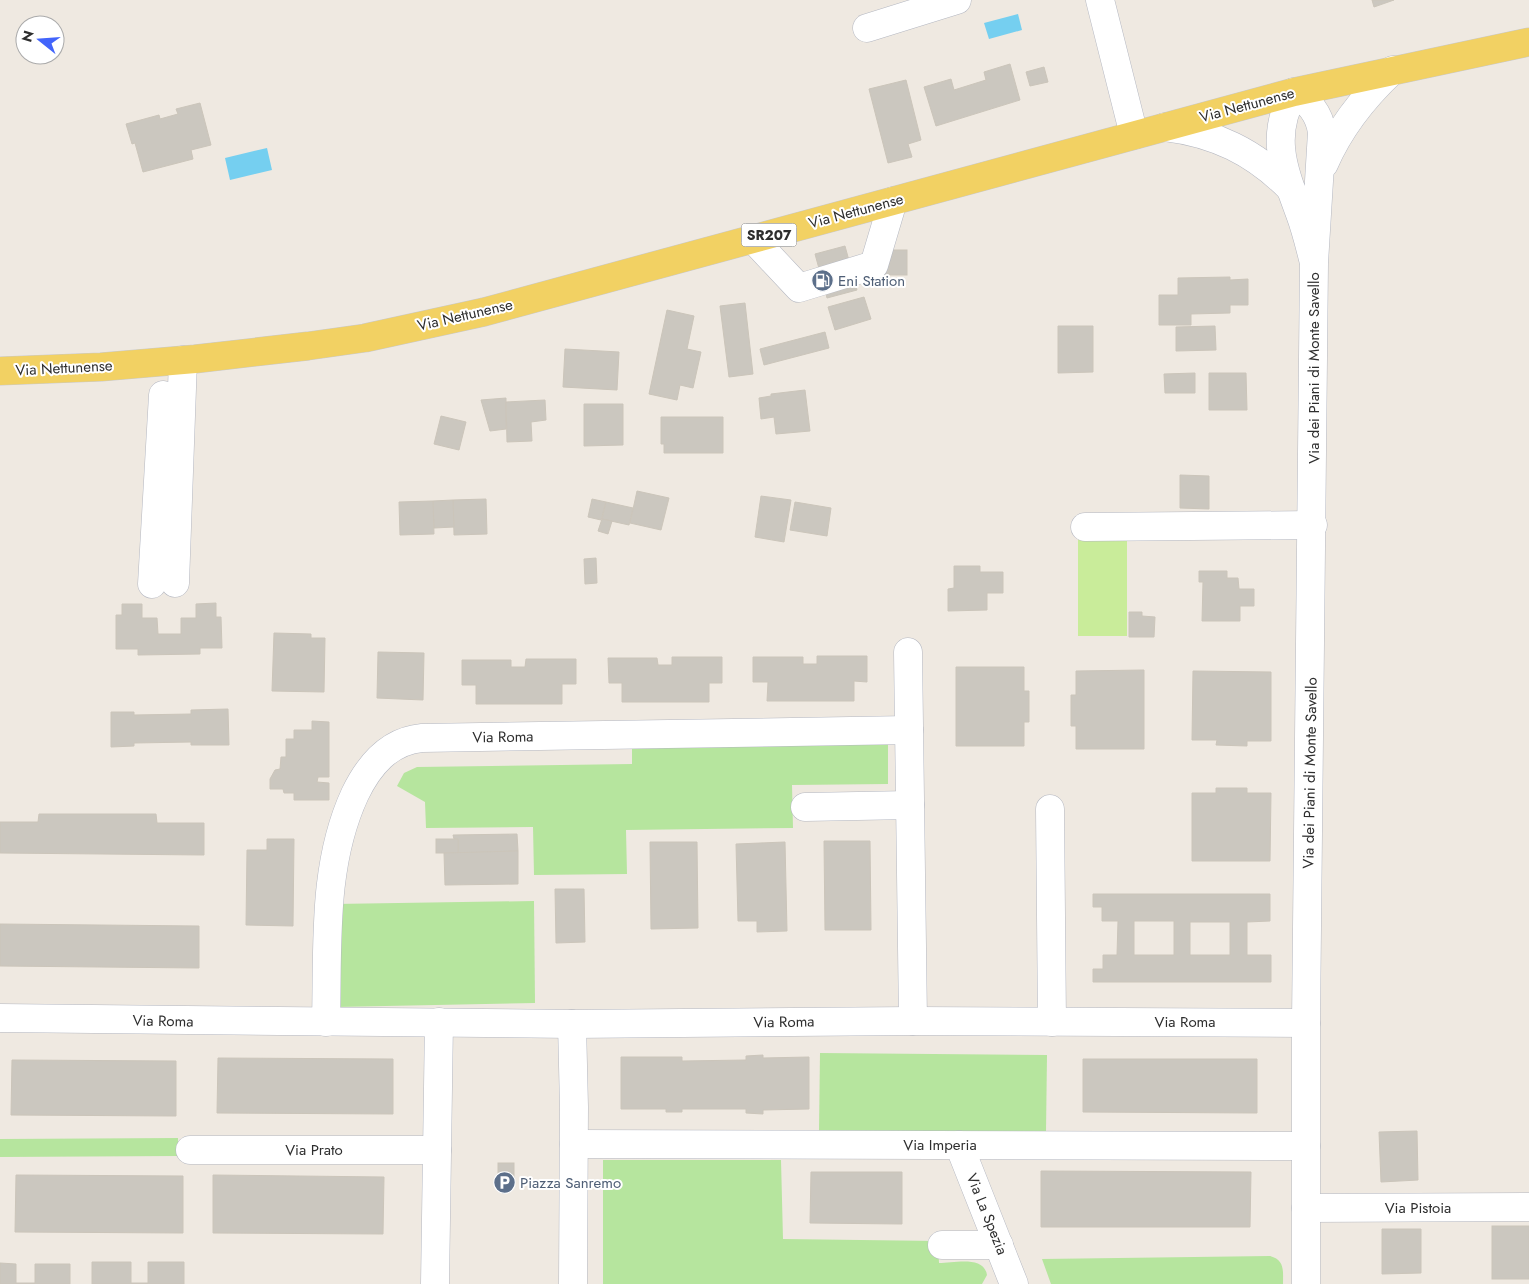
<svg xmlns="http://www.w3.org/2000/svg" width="1529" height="1284" viewBox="0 0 1529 1284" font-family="Jost,sans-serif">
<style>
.green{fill:#b6e59e}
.pitch{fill:#c9ec9a}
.water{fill:#75cff0}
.building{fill:#cbc7bf;stroke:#cbc5ba;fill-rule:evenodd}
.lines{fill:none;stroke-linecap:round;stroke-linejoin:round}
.minor-casing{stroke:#b4b7c1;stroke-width:29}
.major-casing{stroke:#c9c9c9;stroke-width:29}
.minor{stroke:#fff;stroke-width:28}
.major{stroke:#f2d163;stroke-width:28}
.labels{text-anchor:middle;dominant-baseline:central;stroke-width:4;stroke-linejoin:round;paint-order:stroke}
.shield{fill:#fff;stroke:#6d6d6d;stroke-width:1}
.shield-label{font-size:14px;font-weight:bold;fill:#2e2e2e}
.street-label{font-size:15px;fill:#2e2e2e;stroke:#fff}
.service-label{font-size:15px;fill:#4e5e75;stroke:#fff;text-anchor:start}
</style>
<rect width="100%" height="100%" fill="#efe9e1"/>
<g class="green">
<polygon points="888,740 888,784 792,785 793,828 626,830 627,874 534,875 533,827 426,828 425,802 397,786 404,773 417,767 632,764 632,744"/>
<polygon points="534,901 535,1003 336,1007 334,904"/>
<polygon points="820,1053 1047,1055 1046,1132 819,1131"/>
<polygon points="178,1138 178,1156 0,1157 0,1139"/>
<path d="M 603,1160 L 781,1160 L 783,1239 L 938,1241 L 939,1263 C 954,1263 984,1255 987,1275 L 982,1284 L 603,1284 Z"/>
<path d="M 1270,1256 C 1285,1260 1283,1271 1283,1284 L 1051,1284 L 1042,1259 Z"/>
</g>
<rect class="pitch" x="1078" y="536" width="49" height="100"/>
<g class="water">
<polygon points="1018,14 1022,30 989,39 984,23"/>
<polygon points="267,148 272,170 230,180 225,158"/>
</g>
<g class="building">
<polygon points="1372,0 1394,0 1374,7"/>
<polygon points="1010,64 1020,100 936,126 924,87 951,79 954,90 986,80 984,72"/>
<polygon points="1044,67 1048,82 1030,86 1026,72"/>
<polygon points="906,80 921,140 908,144 912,157 888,163 869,89"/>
<polygon points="200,103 211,145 191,150 193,159 143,172 135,143 132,144 126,124 159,115 160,119 178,114 176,109"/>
<polygon points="845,246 857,290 827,298 815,254"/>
<rect x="884" y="250" width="23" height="25"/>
<polygon points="1230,277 1230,280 1248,279 1248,305 1230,305 1230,313 1191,314 1191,325 1159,325 1159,295 1178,295 1178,278"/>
<polygon points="864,297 871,319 835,330 828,307"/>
<polygon points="745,303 753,374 729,377 720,306"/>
<polygon points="667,310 694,316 687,349 701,352 693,388 680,385 677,400 649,394"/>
<polygon points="1058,326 1093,326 1093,372 1058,373"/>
<polygon points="1215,326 1216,350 1176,351 1176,327"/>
<polygon points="825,332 829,348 764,365 760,349"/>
<polygon points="565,349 619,352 617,390 563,387"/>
<polygon points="1195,373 1195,393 1165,393 1164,374"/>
<polygon points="1209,373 1246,373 1247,410 1209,410"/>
<polygon points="805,390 810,431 776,434 774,417 761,419 759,398 771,396 771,394"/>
<polygon points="506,398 506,429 490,431 481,400"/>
<polygon points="545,400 546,420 531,422 532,441 507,442 506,402"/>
<polygon points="584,404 623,404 623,445 584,446"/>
<polygon points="441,416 466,422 459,450 434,444"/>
<polygon points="661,417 723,417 723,453 664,453 664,444 661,444"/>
<polygon points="1180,475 1209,476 1209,509 1180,508"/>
<polygon points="637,491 669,498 661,530 630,523"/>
<polygon points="761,496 791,500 784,542 755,537"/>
<polygon points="486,499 487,534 454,535 453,500"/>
<polygon points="592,499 606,502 601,520 588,517"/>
<polygon points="453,500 454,527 434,528 433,501"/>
<polygon points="433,501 434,534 400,535 399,502"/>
<polygon points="606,502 633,508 629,525 602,519"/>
<polygon points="795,502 831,508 827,536 790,530"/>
<polygon points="602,519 612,521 608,534 598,531"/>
<polygon points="596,558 597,583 585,584 584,559"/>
<polygon points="954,566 980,566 980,572 1003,572 1003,593 987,593 987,610 948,611 948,589 954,588"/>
<polygon points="1199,571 1227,571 1227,578 1238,578 1239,589 1254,589 1254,606 1240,606 1240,621 1202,621 1203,582 1199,582"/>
<polygon points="216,603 216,617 221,617 222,648 200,648 200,654 138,655 138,649 116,649 116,615 122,615 122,604 142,604 142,618 157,618 158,634 181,634 181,618 196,618 196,604"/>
<polygon points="1129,612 1142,612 1142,616 1155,617 1154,637 1129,637"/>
<polygon points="274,633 311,634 311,638 325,638 324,692 272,691"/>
<polygon points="378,652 424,653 423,700 377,698"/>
<polygon points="817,656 867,656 867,682 854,681 854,701 767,701 768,682 753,682 753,657 803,657 803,664 817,664"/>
<polygon points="672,657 722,657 722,683 709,683 709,702 622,702 622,683 609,683 608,658 657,658 658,665 672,665"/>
<polygon points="526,659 576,659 576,684 562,684 562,704 476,704 476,685 462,685 462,660 511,660 511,667 525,667"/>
<polygon points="956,667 1024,667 1024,691 1029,691 1029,722 1024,722 1024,746 956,746"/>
<polygon points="1144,670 1144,749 1076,749 1076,726 1071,726 1071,695 1076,695 1076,671"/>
<polygon points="1193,671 1271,672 1271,741 1247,741 1247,746 1216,745 1217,740 1192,740"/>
<polygon points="228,709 229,745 191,745 191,742 134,743 134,746 111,747 111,712 134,712 134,715 191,714 191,710"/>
<polygon points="312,721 329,722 329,777 318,777 317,782 329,783 329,800 294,800 294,793 284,793 283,789 270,789 270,779 275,770 280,769 281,757 286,757 286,739 294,739 294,730 312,730"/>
<polygon points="1216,788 1247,788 1247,793 1271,793 1270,861 1192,861 1192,793 1216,793"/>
<polygon points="39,814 156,814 157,823 204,823 204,855 0,853 0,822 38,822"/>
<polygon points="517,834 518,851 458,853 458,839 454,839 453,835"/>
<polygon points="267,839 294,839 293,926 246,925 247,850 267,850"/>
<rect x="436" y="839" width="22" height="14"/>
<polygon points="824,841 870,841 871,930 825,930"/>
<polygon points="650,842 697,842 698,928 651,929"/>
<polygon points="785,842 787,931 757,932 757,921 738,921 736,844"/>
<polygon points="518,851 518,884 445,885 444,853"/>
<polygon points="555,889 584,889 585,942 556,943"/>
<path d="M 1093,894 L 1270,894 L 1270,921 L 1247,922 L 1247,955 L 1271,955 L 1271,982 L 1093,982 L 1093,969 L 1103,969 L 1103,955 L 1117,955 L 1118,921 L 1102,921 L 1102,907 L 1093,907 ZM 1134,921 L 1174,921 L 1174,955 L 1134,955 ZM 1190,922 L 1230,922 L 1230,955 L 1190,955 Z"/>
<polygon points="0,924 199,926 199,968 0,966"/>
<polygon points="763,1055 763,1058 809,1057 809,1109 763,1110 763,1114 746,1113 746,1109 682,1109 682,1112 666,1112 666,1109 621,1109 621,1057 682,1057 682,1061 746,1060 746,1056"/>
<polygon points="218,1058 393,1059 393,1114 217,1113"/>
<polygon points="1083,1059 1257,1059 1257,1113 1083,1112"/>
<polygon points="12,1060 176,1061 176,1116 11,1115"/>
<polygon points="1417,1131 1418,1180 1381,1182 1379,1132"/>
<rect x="498" y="1163" width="16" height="15"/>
<polygon points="1041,1171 1251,1172 1250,1227 1041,1227"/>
<polygon points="811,1172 902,1172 902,1224 810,1223"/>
<polygon points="16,1175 183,1176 183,1233 15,1232"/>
<polygon points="213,1175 384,1177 383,1234 213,1233"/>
<rect x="1492" y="1226" width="37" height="53"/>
<polygon points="1382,1229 1421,1229 1421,1273 1382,1274"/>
<polygon points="92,1262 131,1262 131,1283 148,1283 148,1262 184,1262 184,1284 92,1284"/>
<polygon points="0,1263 16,1264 16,1283 35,1283 35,1264 70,1264 70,1284 0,1284"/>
</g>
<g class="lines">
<defs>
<g id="minor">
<polyline points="1100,0 1134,135"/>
<polyline points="867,28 957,0"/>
<path d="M 1165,127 C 1215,133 1254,152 1290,188"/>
<path d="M 1324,164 C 1340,127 1364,97 1393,70"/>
<polyline points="753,239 799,288 874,265 893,201"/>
<polyline points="1085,527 1313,525"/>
<polyline points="175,583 183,360"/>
<polyline points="152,584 163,395"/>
<polyline points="908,652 913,1021"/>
<polyline points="805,807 910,805"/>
<polyline points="1050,809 1052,1022"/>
<polyline points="0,1018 572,1024 913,1021 1306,1023"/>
<path d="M 326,1022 C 328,945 322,865 355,794 C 369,765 389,741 422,738 L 909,730"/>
<polyline points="572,1024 574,1107 573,1284"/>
<polyline points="574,1144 1306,1146"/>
<polyline points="959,1145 1014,1284"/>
<polyline points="190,1150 437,1150"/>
<polyline points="1306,1208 1529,1207"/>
<polyline points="942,1245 999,1245"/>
<polyline points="435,1284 439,1022"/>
<path d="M 1306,1284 L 1306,1023 L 1314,263 L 1322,132 C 1319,113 1309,102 1294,92 C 1269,137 1284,170 1300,214 C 1306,230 1310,247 1314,263"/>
</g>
<polyline id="major" points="0,371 101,367 195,359 308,346 365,338 484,312 1294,92 1529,42"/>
</defs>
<use href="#minor" class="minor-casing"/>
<use href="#major" class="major-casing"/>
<use href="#minor" class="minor"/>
<use href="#major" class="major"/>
</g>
<defs>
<symbol id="fuel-disc" viewBox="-11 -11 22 22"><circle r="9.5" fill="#5c6f8a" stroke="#fff"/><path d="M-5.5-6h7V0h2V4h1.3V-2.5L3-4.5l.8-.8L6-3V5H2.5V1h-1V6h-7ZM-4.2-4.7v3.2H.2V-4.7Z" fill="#fff"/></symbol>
<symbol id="parking-disc" viewBox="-11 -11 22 22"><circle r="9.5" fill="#5c6f8a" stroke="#fff"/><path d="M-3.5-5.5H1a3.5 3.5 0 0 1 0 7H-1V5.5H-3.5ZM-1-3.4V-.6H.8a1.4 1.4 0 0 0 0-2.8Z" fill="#fff"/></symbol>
</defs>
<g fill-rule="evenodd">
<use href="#fuel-disc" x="810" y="268" width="25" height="25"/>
<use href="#parking-disc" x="492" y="1170" width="25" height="25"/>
</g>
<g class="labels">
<rect class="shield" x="741.5" y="223.5" width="55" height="23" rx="4"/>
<g class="shield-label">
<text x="769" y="235">SR207</text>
</g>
<g class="street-label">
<text transform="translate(1247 105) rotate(-15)">Via Nettunense</text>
<text transform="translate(856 211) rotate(-15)">Via Nettunense</text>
<text transform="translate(465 315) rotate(-13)">Via Nettunense</text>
<text transform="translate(64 368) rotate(-3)">Via Nettunense</text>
<text transform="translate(1314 368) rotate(-90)">Via dei Piani di Monte Savello</text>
<text transform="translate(503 737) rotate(-1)">Via Roma</text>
<text transform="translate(1310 773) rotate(-89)">Via dei Piani di Monte Savello</text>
<text transform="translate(163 1021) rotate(1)">Via Roma</text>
<text transform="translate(784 1022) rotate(-1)">Via Roma</text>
<text x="1185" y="1022">Via Roma</text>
<text x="940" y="1145">Via Imperia</text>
<text x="314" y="1150">Via Prato</text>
<text x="1418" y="1208">Via Pistoia</text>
<text transform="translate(987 1214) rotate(68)">Via La Spezia</text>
</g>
<g class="service-label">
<text x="838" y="281">Eni Station</text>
<text x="520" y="1183">Piazza Sanremo</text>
</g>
</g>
<g transform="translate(40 40) rotate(287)"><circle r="24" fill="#ffffff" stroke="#ababab"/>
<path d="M0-4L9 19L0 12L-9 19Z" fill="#4264fb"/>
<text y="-8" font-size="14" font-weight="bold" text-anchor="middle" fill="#2e2e2e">N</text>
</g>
</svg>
